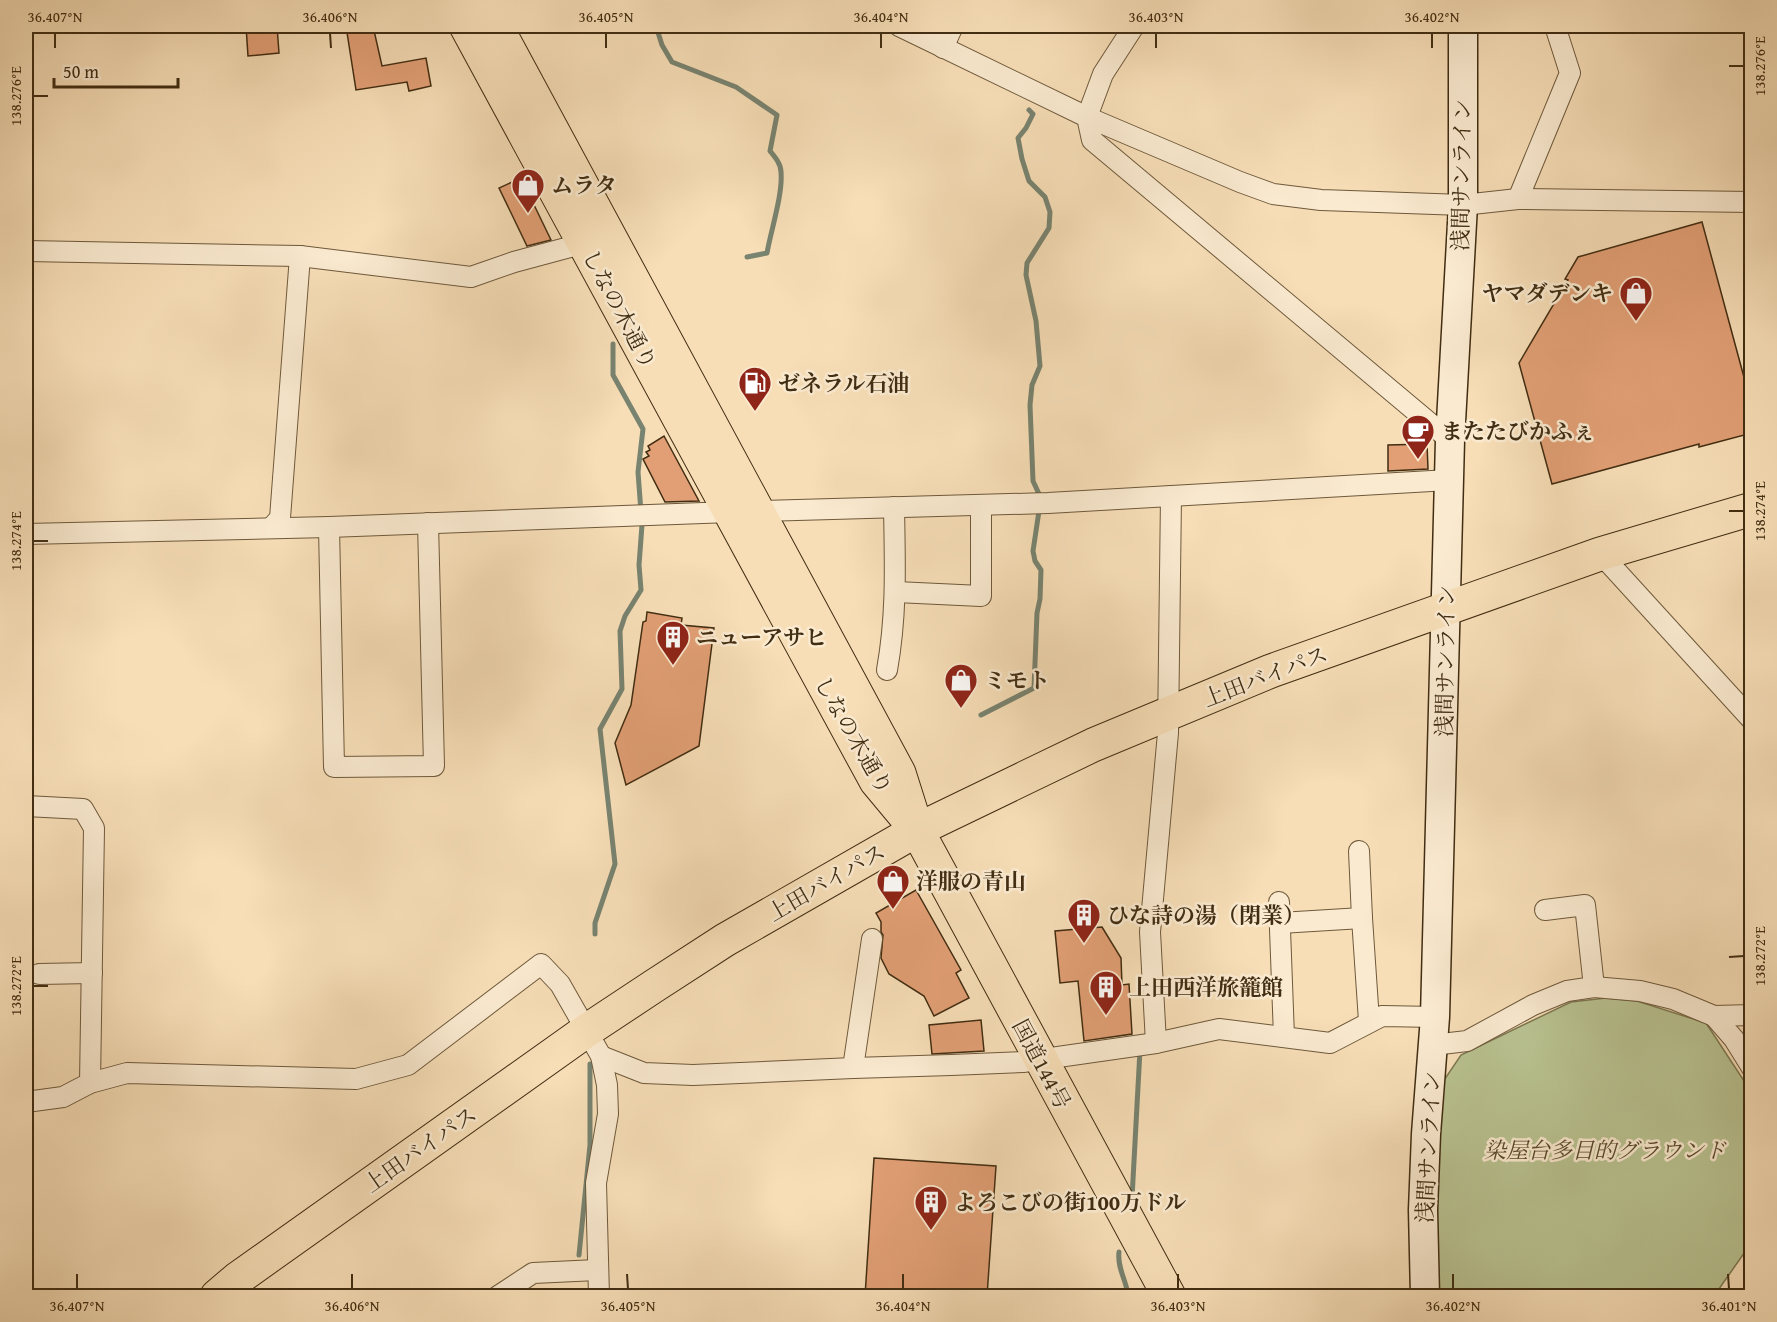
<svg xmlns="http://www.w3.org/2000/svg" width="1777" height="1322" viewBox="0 0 1777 1322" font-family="'Gentium Book Plus','Noto Serif JP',serif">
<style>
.green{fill:#b9c291;stroke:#7d7852;stroke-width:1.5}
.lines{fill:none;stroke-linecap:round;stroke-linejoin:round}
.stream{stroke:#788370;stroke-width:5}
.building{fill:#e29f75;stroke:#412d12;stroke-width:1.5}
.street-casing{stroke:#6e593b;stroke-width:22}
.secondary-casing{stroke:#412d12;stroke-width:31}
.highway-casing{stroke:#412d12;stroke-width:35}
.street{stroke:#faead0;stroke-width:20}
.secondary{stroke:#faead0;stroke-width:28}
.highway{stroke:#f7deb7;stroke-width:33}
.ticks{fill:none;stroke:#412d12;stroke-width:2}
.labels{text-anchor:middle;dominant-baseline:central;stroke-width:5;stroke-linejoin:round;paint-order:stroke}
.street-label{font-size:22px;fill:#412d12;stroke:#faead0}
.poi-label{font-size:22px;font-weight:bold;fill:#412d12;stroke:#faead0;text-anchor:start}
.park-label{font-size:22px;font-style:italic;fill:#594b2b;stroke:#faead0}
.neatline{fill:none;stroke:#412d12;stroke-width:2}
.ticks-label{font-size:15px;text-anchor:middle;fill:#412d12}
</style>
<rect width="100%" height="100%" fill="#f7deb7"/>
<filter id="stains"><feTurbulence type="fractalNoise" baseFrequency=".00333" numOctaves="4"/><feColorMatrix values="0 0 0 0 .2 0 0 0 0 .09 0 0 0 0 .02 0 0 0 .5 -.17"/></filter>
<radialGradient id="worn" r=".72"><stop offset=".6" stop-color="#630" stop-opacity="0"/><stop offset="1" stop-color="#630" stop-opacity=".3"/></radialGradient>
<polygon class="green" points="1606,998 1637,1001 1706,1023 1750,1090 1752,1098 1752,1213 1746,1222 1747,1249 1714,1296 1436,1296 1438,1089 1461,1055 1571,1002"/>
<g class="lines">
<g class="stream">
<path d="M 656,26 L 662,45 L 672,62 L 736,87 L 777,115 L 770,151 C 775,157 781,164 781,172 C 783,194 771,230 767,253 L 747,257"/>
<polyline points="1029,110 1033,114 1026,128 1018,138 1022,159 1029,181 1045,197 1050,212 1049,228 1027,263 1026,275 1036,321 1040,366 1032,385 1030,405 1033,481 1039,494"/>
<polyline points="613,344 613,375 643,429 638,472 641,512"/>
<polyline points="981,715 1034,688 1037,613 1040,599 1041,570 1035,561 1033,551 1039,511"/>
<polyline points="595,934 595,923 615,864 600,729 622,689 620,631 625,616 641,590 639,565 642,525"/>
<polyline points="1132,1198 1140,1050"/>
<path d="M 1119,1252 C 1117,1269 1127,1281 1128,1296"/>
<polyline points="579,1255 590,1145 590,1064"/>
<polyline points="582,1293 583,1296"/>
</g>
</g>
<g class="building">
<polygon points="246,26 277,26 279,53 248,56"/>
<polygon points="346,26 373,26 382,66 426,58 431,86 409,91 407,82 356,90"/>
<polygon points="521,178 551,240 527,246 499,188"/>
<polygon points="1702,222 1748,392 1752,391 1752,433 1699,447 1699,444 1552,484 1519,363 1568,280 1565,279 1578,257"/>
<polygon points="664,436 699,501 665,502 643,459 649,456 646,452 650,450 648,446"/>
<polygon points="1427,444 1428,469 1388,471 1388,445"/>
<polygon points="647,612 682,618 681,625 714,628 699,746 626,785 615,743 631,705 643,622 646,621"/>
<polygon points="916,890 961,970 956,973 969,998 934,1016 924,996 889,974 881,958 883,935 881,932 881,922 876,913"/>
<polygon points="1102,927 1121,958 1122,985 1129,984 1132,1034 1084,1041 1078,981 1060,983 1055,931"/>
<polygon points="981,1020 984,1051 932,1054 929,1025"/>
<polygon points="874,1158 996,1166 987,1296 865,1296"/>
</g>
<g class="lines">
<defs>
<g id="street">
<polyline points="899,26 1087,117 1240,182 1273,194 1321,200 1463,205 1518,199 1752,202"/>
<polyline points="1134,26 1103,74 1087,117 1092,140 1450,440"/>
<polyline points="943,48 953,26"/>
<polyline points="1518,199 1570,73 1555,26"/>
<polyline points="26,251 300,256 471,277 514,262 585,243"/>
<polyline points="329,527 334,767 434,766 428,523"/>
<polyline points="271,528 280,518 300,256"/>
<polyline points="26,534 329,527 730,512 1048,503 1449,480"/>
<polyline points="1608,562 1752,720"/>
<polyline points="896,592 981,596 981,505"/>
<path d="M 887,670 C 897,614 895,564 894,507"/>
<polyline points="26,806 83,809 94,828 90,1083"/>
<polyline points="1359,851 1362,918 1369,1021"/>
<polyline points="1279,902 1284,1037"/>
<polyline points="1545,910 1585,905 1594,987"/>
<polyline points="1280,923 1362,918"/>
<polyline points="39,974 92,973"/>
<polyline points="1714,1016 1734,1039 1752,1068"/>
<polyline points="1156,1043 1150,932 1168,733 1171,496"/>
<polyline points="1433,1045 1467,1041 1533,1005 1567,991 1594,987 1640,991 1673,999 1714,1016 1752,1015"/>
<polyline points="601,1056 644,1073 693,1075 853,1068 951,1065 1023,1062 1156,1043 1219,1029 1330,1043 1382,1016 1435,1017"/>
<polyline points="853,1068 872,939"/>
<polyline points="26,1102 63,1097 90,1083 127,1073 356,1079 408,1065 541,964 560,984 601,1056 607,1085 608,1114 596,1183 599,1296"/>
<polyline points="498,1296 533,1273 597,1270"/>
</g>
<polyline id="secondary" points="1425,1296 1423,1210 1426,1134 1435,1017 1450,440 1463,205 1463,26"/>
<g id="highway">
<polyline points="466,26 876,781 906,817"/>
<polyline points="496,26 899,773 917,830 1169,1296"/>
<polyline points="217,1296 237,1279 586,1031 654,986 725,940 917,830 1093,745 1271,671 1600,554 1752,509"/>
</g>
</defs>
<use href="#street" class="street-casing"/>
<use href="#secondary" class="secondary-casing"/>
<use href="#highway" class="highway-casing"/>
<use href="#street" class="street"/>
<use href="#secondary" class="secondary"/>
<use href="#highway" class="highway"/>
</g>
<path class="ticks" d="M 55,33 L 55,48M 330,33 L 331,48M 606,33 L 606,48M 881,33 L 881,48M 1156,33 L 1156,48M 1432,33 L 1432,48M 1729,66 L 1744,66M 33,96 L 48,96M 1729,511 L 1744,511M 33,541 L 48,541M 1729,957 L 1744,956M 33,986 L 48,986M 77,1274 L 77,1289M 352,1274 L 352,1289M 627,1274 L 628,1289M 903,1274 L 903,1289M 1178,1274 L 1178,1289M 1453,1274 L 1453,1289M 1728,1274 L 1729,1289"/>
<defs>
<symbol id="shop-pin" viewBox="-11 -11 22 30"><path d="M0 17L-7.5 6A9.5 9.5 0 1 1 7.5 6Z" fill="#8f2418" stroke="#faead0"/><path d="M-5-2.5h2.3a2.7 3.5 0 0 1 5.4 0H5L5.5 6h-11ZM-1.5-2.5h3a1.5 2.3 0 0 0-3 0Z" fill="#fff"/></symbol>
<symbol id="fuel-pin" viewBox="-11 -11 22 30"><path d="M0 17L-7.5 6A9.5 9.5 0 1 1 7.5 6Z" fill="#8f2418" stroke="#faead0"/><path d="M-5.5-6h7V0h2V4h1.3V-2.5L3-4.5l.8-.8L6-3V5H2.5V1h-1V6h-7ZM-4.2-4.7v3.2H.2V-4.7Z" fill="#fff"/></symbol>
<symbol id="cafe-pin" viewBox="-11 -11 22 30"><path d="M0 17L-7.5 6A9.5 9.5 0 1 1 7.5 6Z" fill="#8f2418" stroke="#faead0"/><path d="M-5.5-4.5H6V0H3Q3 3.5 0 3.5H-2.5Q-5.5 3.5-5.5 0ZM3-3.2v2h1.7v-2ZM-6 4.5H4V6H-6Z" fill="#fff"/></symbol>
<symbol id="building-pin" viewBox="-11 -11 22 30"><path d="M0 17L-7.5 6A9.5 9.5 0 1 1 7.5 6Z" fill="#8f2418" stroke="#faead0"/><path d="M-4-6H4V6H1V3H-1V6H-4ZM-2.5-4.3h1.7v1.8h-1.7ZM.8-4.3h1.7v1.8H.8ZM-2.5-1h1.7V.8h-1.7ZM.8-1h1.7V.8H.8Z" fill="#fff"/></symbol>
</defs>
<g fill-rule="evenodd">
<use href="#shop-pin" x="509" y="166" width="38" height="52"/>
<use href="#shop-pin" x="1617" y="274" width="38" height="52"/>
<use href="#fuel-pin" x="736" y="364" width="38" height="52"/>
<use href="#cafe-pin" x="1399" y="412" width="38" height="52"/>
<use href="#building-pin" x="654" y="618" width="38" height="52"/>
<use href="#shop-pin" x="942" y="661" width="38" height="52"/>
<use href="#shop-pin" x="874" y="862" width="38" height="52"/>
<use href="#building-pin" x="1065" y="896" width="38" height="52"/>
<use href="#building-pin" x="1087" y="968" width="38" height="52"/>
<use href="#building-pin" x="912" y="1183" width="38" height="52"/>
</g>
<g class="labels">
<g class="street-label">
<text transform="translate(1461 175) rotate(-89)">浅間サンライン</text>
<text transform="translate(620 309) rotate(62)">しなの木通り</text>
<text transform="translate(1445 661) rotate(-89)">浅間サンライン</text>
<text transform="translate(1265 676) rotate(-21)">上田バイパス</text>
<text transform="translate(854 735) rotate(60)">しなの木通り</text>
<text transform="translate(826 882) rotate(-30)">上田バイパス</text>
<text transform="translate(1042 1064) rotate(62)">国道144号</text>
<text transform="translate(1428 1147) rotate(-87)">浅間サンライン</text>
<text transform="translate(420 1149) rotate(-35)">上田バイパス</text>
</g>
<g class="poi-label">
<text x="551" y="185">ムラタ</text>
<text x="1613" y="293" text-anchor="end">ヤマダデンキ</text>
<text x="778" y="383">ゼネラル石油</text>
<text x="1441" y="431">またたびかふぇ</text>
<text x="696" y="637">ニューアサヒ</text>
<text x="984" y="680">ミモト</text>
<text x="916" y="881">洋服の青山</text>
<text x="1107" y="915">ひな詩の湯（閉業）</text>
<text x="1129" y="987">上田西洋旅籠館</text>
<text x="954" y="1202">よろこびの街100万ドル</text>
</g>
<g class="park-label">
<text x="1605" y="1150">染屋台多目的グラウンド</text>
</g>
</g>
<rect width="1777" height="1322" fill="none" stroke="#f7deb7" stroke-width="66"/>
<path d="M54 78v9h124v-9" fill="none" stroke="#412d12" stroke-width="3"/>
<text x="63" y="78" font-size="18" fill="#412d12" stroke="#faead0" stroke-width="4.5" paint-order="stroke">50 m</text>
<rect x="33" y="33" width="1711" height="1256" class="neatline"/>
<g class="ticks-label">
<text x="55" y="22">36.407°N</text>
<text x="330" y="22">36.406°N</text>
<text x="606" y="22">36.405°N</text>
<text x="881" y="22">36.404°N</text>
<text x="1156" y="22">36.403°N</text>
<text x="1432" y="22">36.402°N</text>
<text transform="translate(1760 66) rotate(-90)" y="5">138.276°E</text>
<text transform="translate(16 96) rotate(-90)" y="5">138.276°E</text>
<text transform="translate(1760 511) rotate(-90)" y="5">138.274°E</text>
<text transform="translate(16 541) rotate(-90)" y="5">138.274°E</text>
<text transform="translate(1760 956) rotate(-90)" y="5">138.272°E</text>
<text transform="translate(16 986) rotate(-90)" y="5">138.272°E</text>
<text x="77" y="1311">36.407°N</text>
<text x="352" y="1311">36.406°N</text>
<text x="628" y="1311">36.405°N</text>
<text x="903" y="1311">36.404°N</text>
<text x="1178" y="1311">36.403°N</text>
<text x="1453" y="1311">36.402°N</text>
<text x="1729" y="1311">36.401°N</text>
</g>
<rect width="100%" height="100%" filter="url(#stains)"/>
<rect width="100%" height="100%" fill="url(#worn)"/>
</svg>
